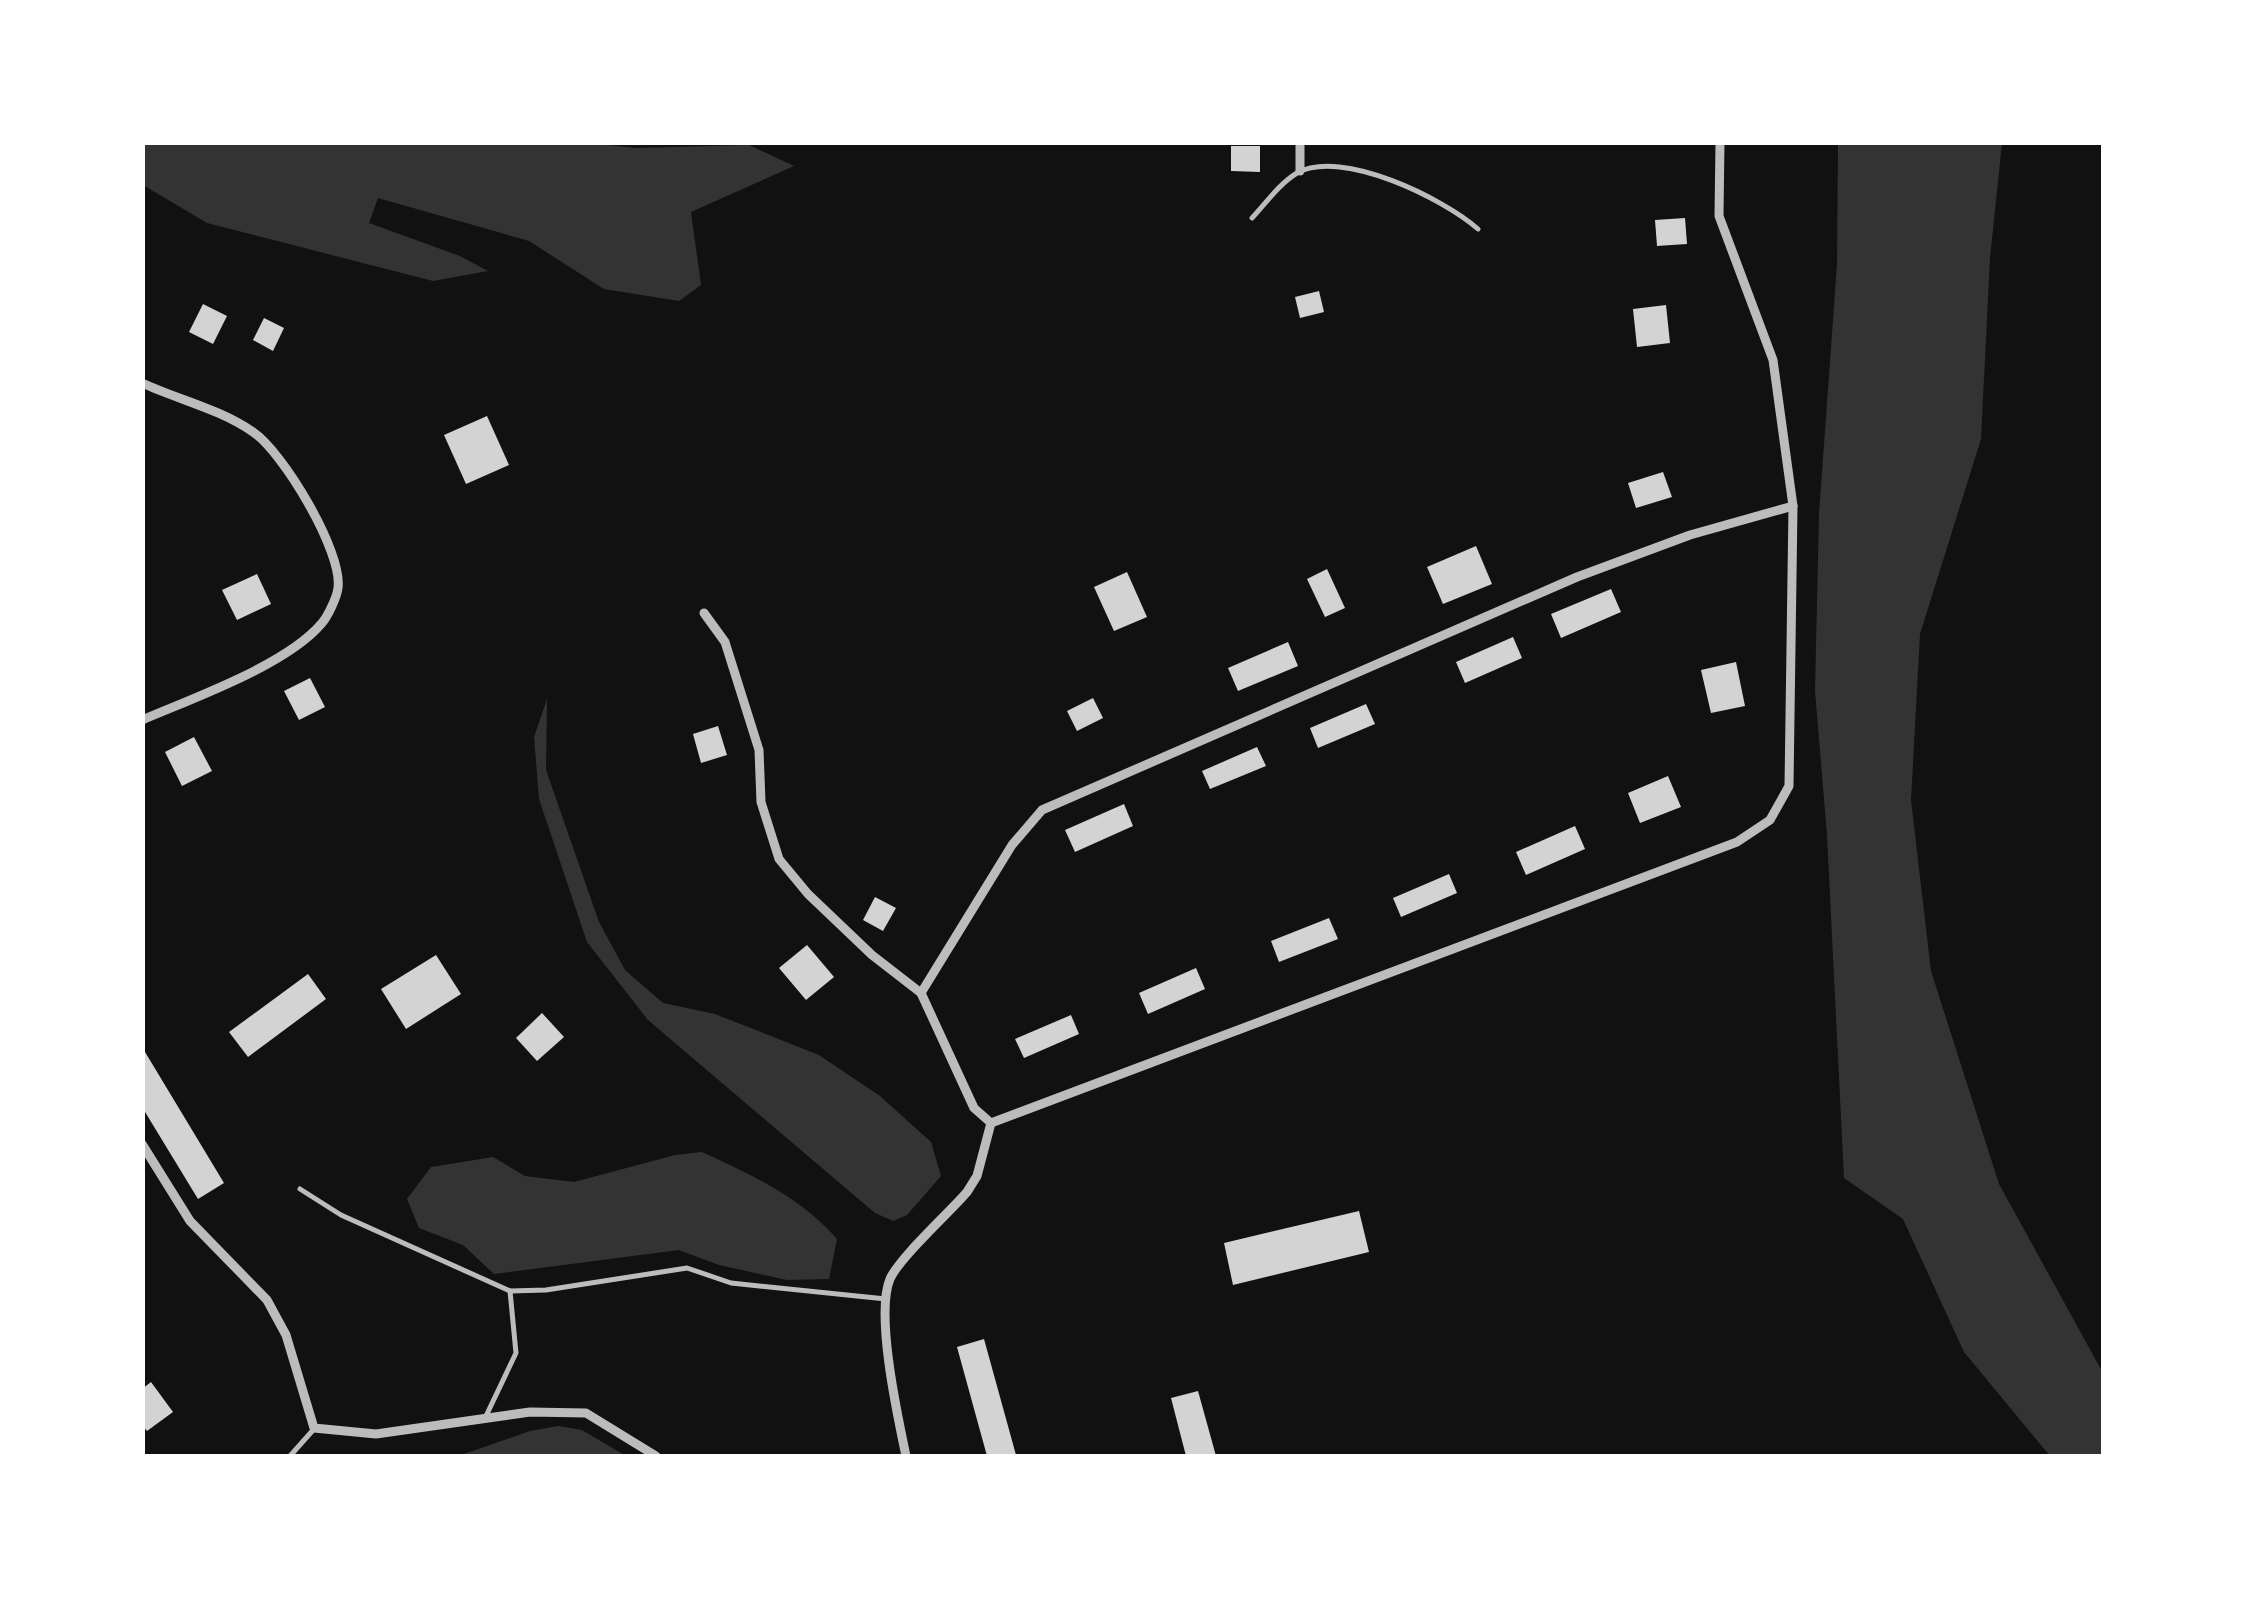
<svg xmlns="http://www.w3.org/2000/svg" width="2246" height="1599" viewBox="0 0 2246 1599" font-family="'Noto Sans',sans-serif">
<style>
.water{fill:#333}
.building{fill:#d3d3d3}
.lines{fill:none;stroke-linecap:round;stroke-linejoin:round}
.service{stroke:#bcbcbc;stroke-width:5}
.minor{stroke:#bcbcbc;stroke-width:9}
</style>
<rect width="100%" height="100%" fill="#111"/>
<g class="water">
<polygon points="578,142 636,148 749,145 794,166 691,212 701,285 679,301 604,289 529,241 378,198 369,223 460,256 488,271 433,281 207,223 143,185 143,143"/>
<polygon points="1838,143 2002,143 1990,258 1981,439 1920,634 1911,800 1931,971 1999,1184 2103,1373 2103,1456 2050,1456 1964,1352 1903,1219 1844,1178 1827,835 1815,691 1819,514 1837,264"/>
<polygon points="547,699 546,770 599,922 625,970 663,1003 715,1014 819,1055 880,1096 931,1142 941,1176 907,1215 893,1221 875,1213 648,1020 587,942 539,799 534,737"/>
<path d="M 702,1152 C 752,1175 801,1197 837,1239 L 829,1279 L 787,1280 L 719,1265 L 679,1250 L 494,1274 L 463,1245 L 419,1228 L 407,1199 L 431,1167 L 493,1157 L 525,1176 L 574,1182 L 675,1155 Z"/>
<polygon points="558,1426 582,1430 626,1456 458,1456 530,1431"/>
</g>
<g class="building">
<polygon points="1231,146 1260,146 1260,172 1231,171"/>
<polygon points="1685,218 1687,244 1657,246 1655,220"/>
<polygon points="1319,291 1324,312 1300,318 1295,297"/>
<polygon points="203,304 227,316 213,344 189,332"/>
<polygon points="1666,305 1670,343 1637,347 1633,309"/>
<polygon points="264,318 284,328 273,351 253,340"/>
<polygon points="487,416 509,465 466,484 444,435"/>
<polygon points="1663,472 1672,497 1636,508 1628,483"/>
<polygon points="1476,546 1492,584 1443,604 1427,567"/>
<polygon points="1327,569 1345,608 1325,617 1307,579"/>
<polygon points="1127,572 1147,617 1114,631 1094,587"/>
<polygon points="257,574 271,604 237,620 222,590"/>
<polygon points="1611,589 1621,612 1561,638 1551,614"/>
<polygon points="1513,637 1522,658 1465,683 1456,662"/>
<polygon points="1288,642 1298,666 1238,691 1228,668"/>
<polygon points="1736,662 1745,706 1711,713 1701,670"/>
<polygon points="310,678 325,707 299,720 284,691"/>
<polygon points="1093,698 1103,718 1077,731 1067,711"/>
<polygon points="1366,704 1375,724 1318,748 1310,728"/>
<polygon points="718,726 727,755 701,763 693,734"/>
<polygon points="194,737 212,771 182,786 165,752"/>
<polygon points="1257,747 1266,766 1210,789 1202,771"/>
<polygon points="1668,776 1681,807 1640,823 1628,793"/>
<polygon points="1124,804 1133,826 1075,852 1065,830"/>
<polygon points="1575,826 1585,849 1526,875 1516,852"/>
<polygon points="1449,874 1457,893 1401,917 1393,898"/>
<polygon points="875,897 896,908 883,931 863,920"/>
<polygon points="1329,918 1338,939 1279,962 1271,941"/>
<polygon points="807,945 834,977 806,1000 779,968"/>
<polygon points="436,955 461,994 406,1029 381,989"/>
<polygon points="1196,968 1205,989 1148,1014 1139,993"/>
<polygon points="308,974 326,999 248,1057 229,1032"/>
<polygon points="542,1013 564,1037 537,1061 516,1038"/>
<polygon points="1071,1015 1079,1034 1024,1058 1015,1039"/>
<polygon points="142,1047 224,1183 198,1199 142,1107"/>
<polygon points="1359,1211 1369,1252 1233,1285 1224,1243"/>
<polygon points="984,1339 1016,1455 1012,1456 987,1456 957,1347"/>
<polygon points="151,1382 173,1412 147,1431 142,1425 142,1389"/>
<polygon points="1198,1391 1216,1456 1186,1456 1171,1398"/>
</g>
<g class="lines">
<g class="service">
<path d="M 1252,218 C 1266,203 1279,184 1297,173 C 1342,148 1444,199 1478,229"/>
<polyline points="300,1189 341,1215 510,1291 546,1290 687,1268 731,1283 886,1299"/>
<polyline points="486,1416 516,1353 510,1291"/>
<polyline points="290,1456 314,1429"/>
</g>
<g class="minor">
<polyline points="1300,171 1300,142"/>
<path d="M 142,383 C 179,400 220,409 253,432 C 283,452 343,552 338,588 C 337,597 328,616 322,623 C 287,665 193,698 142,720"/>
<polyline points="704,613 725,642 759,750 761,802 779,859 808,894 872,955 921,993"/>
<polyline points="991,1123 1737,842 1770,820 1789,786 1793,506 1773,360 1719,216 1720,142"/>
<polyline points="991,1123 974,1108 921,993 1012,845 1042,810 1577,577 1690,535 1793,506"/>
<polyline points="142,1144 190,1221 267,1300 286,1335 314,1428 376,1434 530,1412 586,1413 656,1456"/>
<path d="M 906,1456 C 898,1418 875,1314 890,1279 C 899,1258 950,1212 967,1192 L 977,1176 L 991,1123"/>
</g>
</g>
<rect width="2246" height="1599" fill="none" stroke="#ffffff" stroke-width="290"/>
</svg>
